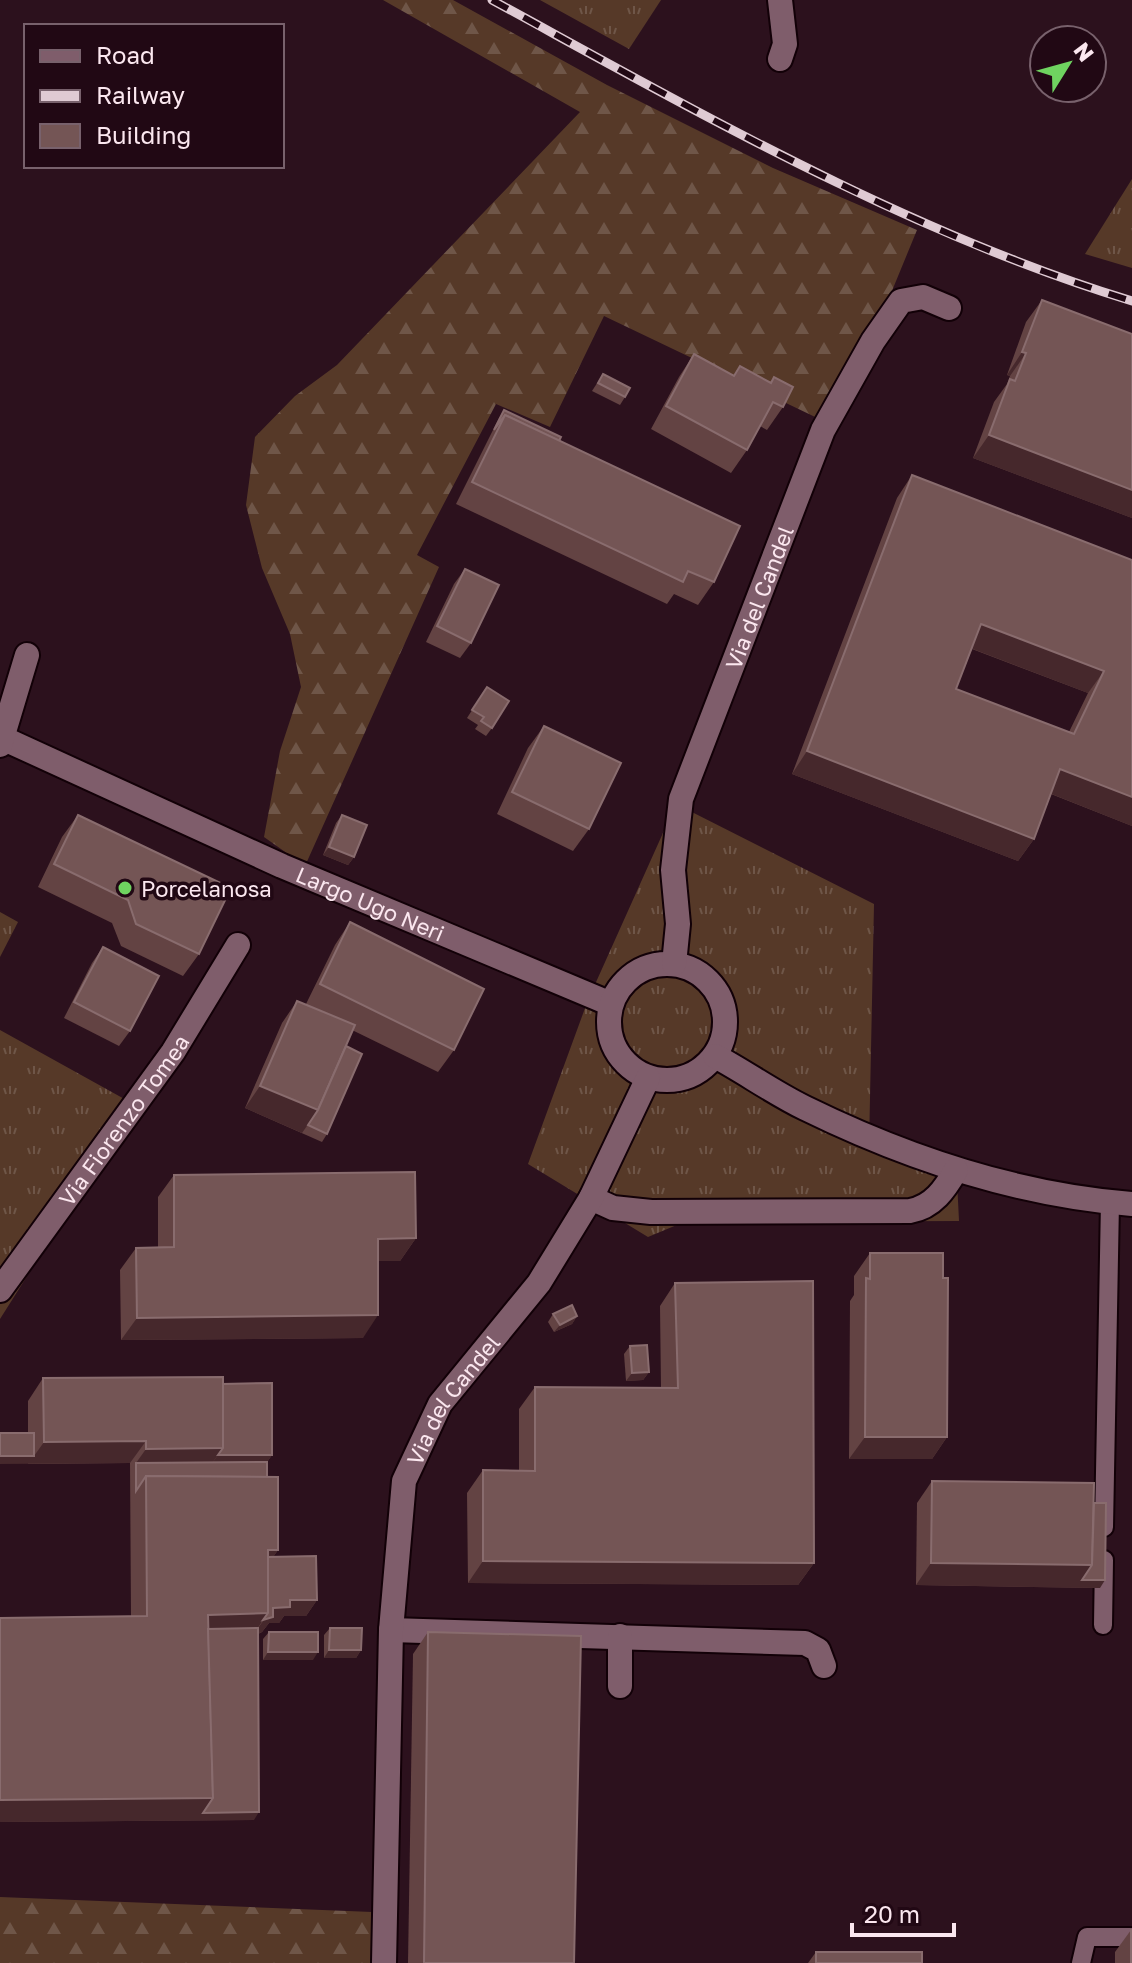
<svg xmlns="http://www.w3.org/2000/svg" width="1132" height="1963" viewBox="0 0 1132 1963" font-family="'Golos Text',sans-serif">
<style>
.grass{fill:url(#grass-tufts)}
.forest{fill:url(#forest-firs)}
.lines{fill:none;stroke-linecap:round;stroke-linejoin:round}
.lane-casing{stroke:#120007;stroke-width:22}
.street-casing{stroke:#120007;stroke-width:28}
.lane{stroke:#7f5d6b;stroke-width:18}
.street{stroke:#7f5d6b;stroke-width:24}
.rail-casing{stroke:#dfcad3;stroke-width:9}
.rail{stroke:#210814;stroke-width:6;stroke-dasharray:18;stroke-linecap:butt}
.wall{fill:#634343;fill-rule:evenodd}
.shaded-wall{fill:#46282c}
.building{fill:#745555;stroke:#896c6e;stroke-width:2;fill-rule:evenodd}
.poi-dot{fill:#6fd360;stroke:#210814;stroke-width:3}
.labels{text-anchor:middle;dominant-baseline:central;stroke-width:7;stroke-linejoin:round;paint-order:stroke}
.street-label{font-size:22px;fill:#fbe7ef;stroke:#210814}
.poi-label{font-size:22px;fill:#fbe7ef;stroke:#210814;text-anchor:start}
</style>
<defs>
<pattern id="grass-tufts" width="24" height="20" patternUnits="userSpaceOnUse" patternTransform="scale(2)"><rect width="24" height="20" fill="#563928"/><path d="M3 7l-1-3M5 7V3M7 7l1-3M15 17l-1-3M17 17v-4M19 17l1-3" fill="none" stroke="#6f5648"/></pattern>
<pattern id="forest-firs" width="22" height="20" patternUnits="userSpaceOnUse" patternTransform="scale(2)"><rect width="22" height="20" fill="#563928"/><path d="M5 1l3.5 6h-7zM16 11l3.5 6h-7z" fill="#6f5648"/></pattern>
</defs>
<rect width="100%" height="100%" fill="#2c111d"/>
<g class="grass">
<polygon points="540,0 661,0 629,49"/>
<polygon points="1132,179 1132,268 1085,254"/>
<polygon points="676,804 874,904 869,1146 957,1181 959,1221 684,1222 648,1237 528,1164 588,1000"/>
<polygon points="0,912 18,922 0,957"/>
<polygon points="0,1030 146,1111 67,1213 0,1319"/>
</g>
<g class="forest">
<polygon points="383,0 453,0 607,85 773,168 917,230 836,427 604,316 550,427 496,404 417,555 439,567 305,866 264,837 280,751 301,687 290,634 262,568 246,505 255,437 295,396 337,365 580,112"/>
<polygon points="0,1897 372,1912 372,1963 0,1963"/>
</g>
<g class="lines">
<defs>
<g id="lane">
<polyline points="1104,1527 1110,1202"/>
<polyline points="1103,1625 1104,1560"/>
<polyline points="1081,1963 1087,1937 1132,1937"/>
</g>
<g id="street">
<polyline points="780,59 785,44 780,0"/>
<path id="s1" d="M 0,737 L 282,866 L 611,1004"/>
<polyline points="0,745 27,655"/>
<circle cx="667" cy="1022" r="58"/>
<path id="s2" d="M 674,964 L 678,924 L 673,870 L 681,799 L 823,430 L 873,341 L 901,301 L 923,297 L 949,308"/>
<path d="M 715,1056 C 745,1072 774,1093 805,1108 C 907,1158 1019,1195 1132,1204"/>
<path d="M 591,1198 L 613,1208 L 651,1212 L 910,1211 C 933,1207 945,1189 956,1170"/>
<path id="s3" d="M 0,1290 L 173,1052 L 238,945"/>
<polyline points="391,1630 805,1643 818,1650 824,1666"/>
<polyline points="620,1686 620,1636"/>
<path id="s4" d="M 384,1963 L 391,1630 L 404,1481 L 440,1404 L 539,1283 L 591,1198 L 648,1078"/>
</g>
</defs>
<use href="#lane" class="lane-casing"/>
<use href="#street" class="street-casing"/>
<use href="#lane" class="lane"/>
<use href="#street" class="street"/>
<defs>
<path id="rail" d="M 492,0 C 698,112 906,232 1132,301"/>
</defs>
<use href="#rail" class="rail-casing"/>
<use href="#rail" class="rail"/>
</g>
<g class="wall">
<polygon points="1042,300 1132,334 1132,518 973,458 994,402 1007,384 1010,376 1007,375 1026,322"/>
<polygon points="694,354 733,376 740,366 770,382 774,377 783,407 767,430 760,426 747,450 731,473 651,429 679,377"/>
<polygon points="603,374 625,397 620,405 592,391"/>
<polygon points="504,410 559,441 714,582 698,605 674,594 667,604 456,504 499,418"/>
<path d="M 912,475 L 1132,560 L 1132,826 L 1051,794 L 1034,839 L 1018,861 L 792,774 L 897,498 ZM 972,649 L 1088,693 L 1069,732 L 956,689 Z"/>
<polygon points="465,569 471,643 460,658 426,642 454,584"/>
<polygon points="487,687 492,728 486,736 475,729 478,725 467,718"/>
<polygon points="544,726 589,829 573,851 497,814 528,748"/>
<polygon points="78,815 199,954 183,976 121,946 112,923 38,887 62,837"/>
<polygon points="342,815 354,857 348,865 323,855 336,823"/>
<polygon points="350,922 454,1050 438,1072 352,1030 346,1046 327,1134 322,1142 245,1108 282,1023 297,1001 306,1004 335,945"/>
<polygon points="103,947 130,1031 119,1046 64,1018 92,963"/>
<polygon points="174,1175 416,1238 400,1261 378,1261 363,1338 121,1340 120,1270 136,1248 158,1247 158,1197"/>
<polygon points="870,1253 943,1278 947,1437 932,1459 849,1459 850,1301 854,1295 854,1276"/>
<polygon points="675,1283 814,1563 798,1585 468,1583 467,1493 483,1470 519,1471 519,1409 535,1387 661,1388 660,1306"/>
<polygon points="553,1314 577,1316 572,1324 554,1332 548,1322"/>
<polygon points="630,1346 649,1372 643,1380 626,1381 624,1354"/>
<polygon points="43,1378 223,1384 272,1455 267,1462 267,1477 278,1550 273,1557 317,1600 306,1616 284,1616 279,1623 269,1623 262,1632 258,1634 254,1820 0,1822 0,1618 131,1616 130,1463 28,1464 28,1401"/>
<polygon points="932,1481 1094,1503 1100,1588 916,1585 917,1503"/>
<polygon points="330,1628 361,1650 356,1658 324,1658 324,1635"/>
<polygon points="269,1632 313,1660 263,1660 263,1639"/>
<polygon points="428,1632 574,1963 408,1963 413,1654"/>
<polygon points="1131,1930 1132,1963 1115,1963 1115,1952"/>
<polygon points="816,1952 922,1963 808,1963"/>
</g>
<g class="shaded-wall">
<polygon points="1022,352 1026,353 1010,376 1007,375"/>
<polygon points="989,435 1132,490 1132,518 973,458"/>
<polygon points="981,624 1104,671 1088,693 965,646"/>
<polygon points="807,751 1034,839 1018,861 792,774"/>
<polygon points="1060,769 1132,797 1132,826 1044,791"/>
<polygon points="329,847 354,857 348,865 323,855"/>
<polygon points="260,1086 318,1110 302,1133 245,1108"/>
<polygon points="416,1238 400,1261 362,1261 378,1239"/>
<polygon points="378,1315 363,1338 121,1340 137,1318"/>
<polygon points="577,1316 572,1324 554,1332 560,1325"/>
<polygon points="649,1372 643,1380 626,1381 632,1373"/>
<polygon points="865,1437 947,1437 932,1459 849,1459"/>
<polygon points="146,1441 130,1463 0,1464 0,1456 34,1456 44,1442"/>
<polygon points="223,1448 207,1470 136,1463 146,1449"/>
<polygon points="218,1455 272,1455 262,1470 207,1470"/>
<polygon points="268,1550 278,1550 263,1572"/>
<polygon points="483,1561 814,1563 798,1585 468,1583"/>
<polygon points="931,1563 1092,1565 1105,1580 1100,1588 916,1585"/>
<polygon points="290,1600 317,1600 306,1616 284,1616 279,1623 269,1623 262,1632 252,1636 273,1608"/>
<polygon points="268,1613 252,1636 198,1637 208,1615"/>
<polygon points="329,1650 361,1650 356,1658 324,1658"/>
<polygon points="268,1652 318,1652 313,1660 263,1660"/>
<polygon points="213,1798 259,1812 254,1820 0,1822 0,1800"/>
</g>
<g class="building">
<polygon points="1042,300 1132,334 1132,490 989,435 1010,379 1015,381 1026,353 1022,352"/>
<polygon points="694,354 734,376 740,366 771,383 774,377 793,387 783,407 773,402 747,450 666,406"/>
<polygon points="603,374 630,388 625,397 598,383"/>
<polygon points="504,410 561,437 559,441 505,415 494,430"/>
<polygon points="505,415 740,526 714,582 688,571 683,582 472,482"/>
<path d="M 912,475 L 1132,560 L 1132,797 L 1060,769 L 1034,839 L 807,751 ZM 981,624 L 1104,671 L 1074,734 L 956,689 Z"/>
<polygon points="465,569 499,585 471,643 437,626"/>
<polygon points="487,687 509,701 492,728 481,721 484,717 472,710"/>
<polygon points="544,726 621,763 589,829 512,792"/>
<polygon points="78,815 231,888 199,954 136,924 128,900 54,864"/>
<polygon points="342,815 367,825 354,857 329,847"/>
<polygon points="350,922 484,989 454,1050 320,984"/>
<polygon points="103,947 159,976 130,1031 74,1002"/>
<polygon points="297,1001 355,1025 318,1110 260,1086"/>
<polygon points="346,1046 362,1054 327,1134 308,1125 318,1110"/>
<polygon points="415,1172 416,1238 378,1239 378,1315 137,1318 136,1248 174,1247 174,1175"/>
<polygon points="870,1253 943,1253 943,1278 948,1278 947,1437 865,1437 866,1278 870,1279"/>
<polygon points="813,1281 814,1563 483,1561 483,1470 535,1471 535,1387 678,1388 675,1283"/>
<polygon points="572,1305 577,1316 560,1325 553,1314"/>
<polygon points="647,1345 649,1372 632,1373 630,1346"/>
<polygon points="223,1377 223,1448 146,1449 146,1441 44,1442 43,1378"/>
<polygon points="272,1383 272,1455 218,1455 223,1448 223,1384"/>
<rect x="0" y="1433" width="34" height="23"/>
<polygon points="267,1462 267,1477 146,1476 136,1491 136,1463"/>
<polygon points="146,1476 278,1477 278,1550 268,1550 268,1613 208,1615 213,1798 0,1800 0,1618 147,1616"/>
<polygon points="932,1481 1094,1483 1092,1565 931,1563"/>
<polygon points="1094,1503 1106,1503 1105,1580 1082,1580 1092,1565"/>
<polygon points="316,1556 317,1600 290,1600 290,1607 273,1608 273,1617 263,1620 268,1613 268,1557"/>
<polygon points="258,1628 259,1812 203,1813 213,1798 208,1629"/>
<polygon points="330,1628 362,1628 361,1650 329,1650"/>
<polygon points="269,1632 318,1632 318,1652 268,1652"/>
<polygon points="428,1632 581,1636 574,1963 424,1963"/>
<rect x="1131" y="1930" width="1" height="33"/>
<rect x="816" y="1952" width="106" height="11"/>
</g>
<circle class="poi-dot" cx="125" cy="888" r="8"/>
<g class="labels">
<g class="street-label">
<text stroke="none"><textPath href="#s2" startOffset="382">Via del Candel</textPath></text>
<text stroke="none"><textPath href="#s1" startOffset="406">Largo Ugo Neri</textPath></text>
<text stroke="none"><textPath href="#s3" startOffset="210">Via Fiorenzo Tomea</textPath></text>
<text stroke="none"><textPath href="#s4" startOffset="578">Via del Candel</textPath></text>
</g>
<g class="poi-label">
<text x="141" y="888">Porcelanosa</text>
</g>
</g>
<rect x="24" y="24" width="260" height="144" fill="#210814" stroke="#78616c" stroke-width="2"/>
<rect x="40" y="50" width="40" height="12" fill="#7f5d6b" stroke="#78616c" stroke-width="2"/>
<text x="96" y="64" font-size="24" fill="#fbe7ef">Road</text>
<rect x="40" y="90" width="40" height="12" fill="#dfcad3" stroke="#78616c" stroke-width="2"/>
<text x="96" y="104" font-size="24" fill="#fbe7ef">Railway</text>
<rect x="40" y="124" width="40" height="24" fill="#745555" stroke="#78616c" stroke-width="2"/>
<text x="96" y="144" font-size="24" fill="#fbe7ef">Building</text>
<g transform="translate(1068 64) rotate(53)"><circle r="38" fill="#210814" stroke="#78616c" stroke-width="2"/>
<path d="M0-6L14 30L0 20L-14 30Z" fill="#6fd360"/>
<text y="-12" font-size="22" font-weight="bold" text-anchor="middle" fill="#fbe7ef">N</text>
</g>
<path d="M852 1923v12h102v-12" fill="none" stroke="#fbe7ef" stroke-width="4"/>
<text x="864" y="1923" font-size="24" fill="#fbe7ef" stroke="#210814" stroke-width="6" paint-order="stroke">20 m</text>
</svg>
